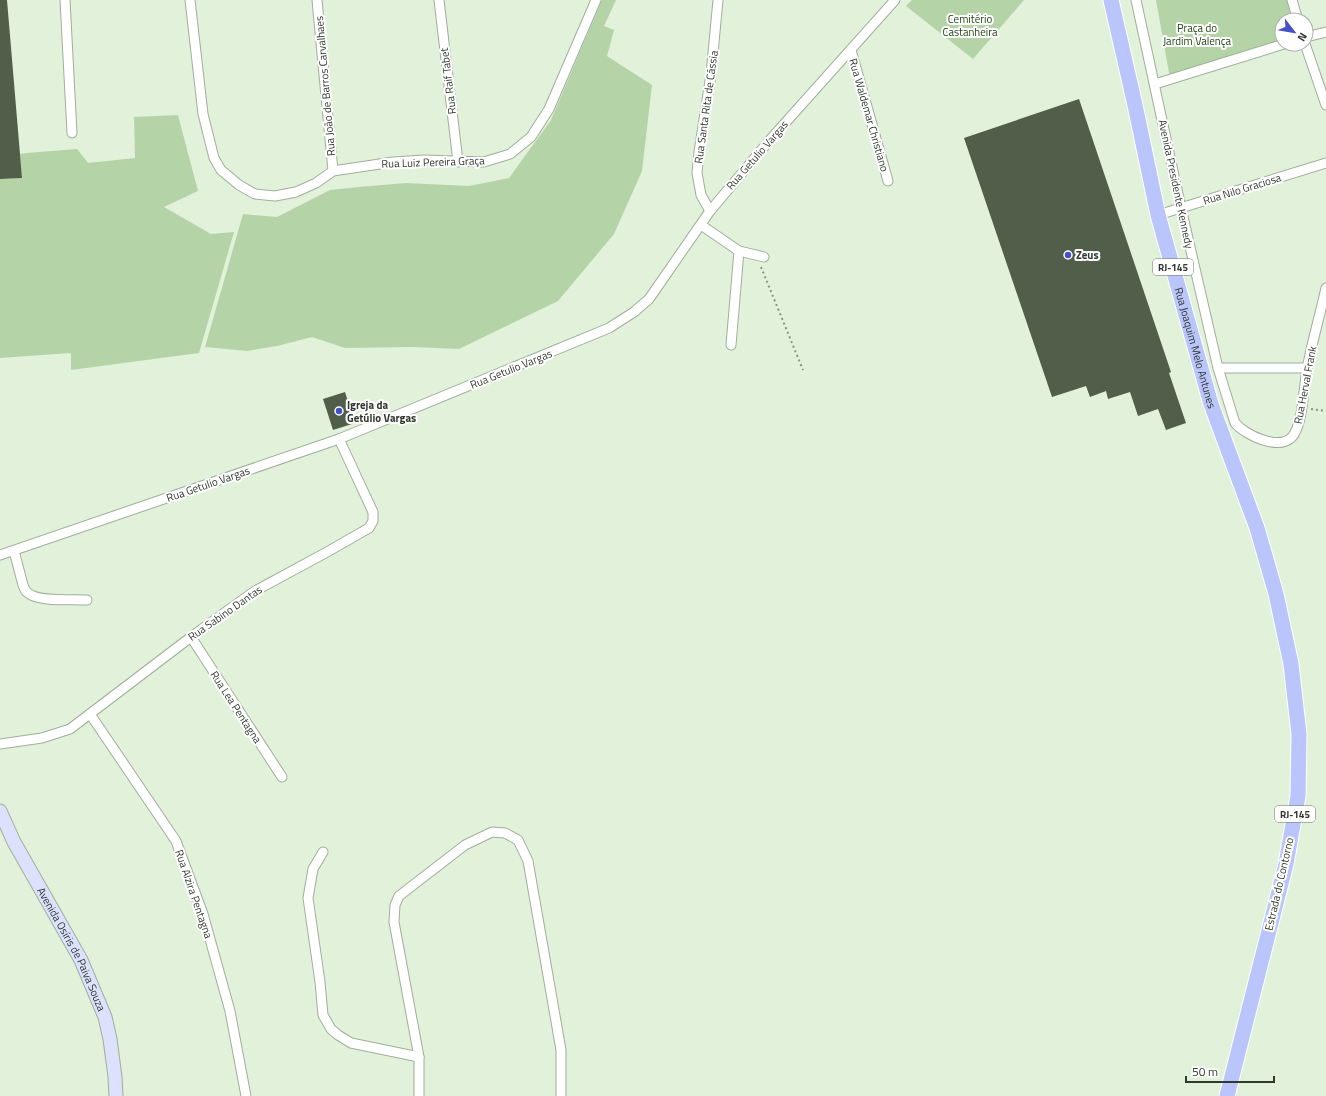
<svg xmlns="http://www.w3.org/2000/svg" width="1326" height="1096" viewBox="0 0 1326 1096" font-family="'Titillium Web',sans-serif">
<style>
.green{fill:#b4d4a8}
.building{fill:#505e4a}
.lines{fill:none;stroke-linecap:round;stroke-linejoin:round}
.street-casing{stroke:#9faf99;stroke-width:11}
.secondary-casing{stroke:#9faf99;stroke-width:15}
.primary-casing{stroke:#fff;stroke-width:17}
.path{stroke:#8a9585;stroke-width:2;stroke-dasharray:2 3;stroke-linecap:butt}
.street{stroke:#fff;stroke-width:9}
.secondary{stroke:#dce2fd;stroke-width:13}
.primary{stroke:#b9c5fb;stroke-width:15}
.poi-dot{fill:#4451c6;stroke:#fff;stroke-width:1.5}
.labels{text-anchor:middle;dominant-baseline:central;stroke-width:4;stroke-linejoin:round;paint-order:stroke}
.shield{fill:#fff;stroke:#6f746d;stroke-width:1}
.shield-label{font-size:10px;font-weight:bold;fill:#31382f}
.park-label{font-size:11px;fill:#214211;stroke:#fff}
.street-label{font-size:11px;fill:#31382f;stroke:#fff}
.poi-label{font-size:11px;font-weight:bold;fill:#31382f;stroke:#fff;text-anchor:start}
</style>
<rect width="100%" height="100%" fill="#e1f1da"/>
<g class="green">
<polygon points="602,0 616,0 604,26 614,30 607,56 652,85 642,171 614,234 558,301 459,349 413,347 345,348 312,337 277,346 247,351 205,347 243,214 277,217 330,190 359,187 406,183 469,186 509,178 551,120"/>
<polygon points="912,0 1024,0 973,59 906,6"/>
<polygon points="1156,0 1290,0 1296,20 1282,20 1282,42 1170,78"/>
<polygon points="178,115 198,191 164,207 211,234 234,232 199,353 71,370 71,353 0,358 0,179 22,178 20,154 27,153 77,149 88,163 135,158 134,117"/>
</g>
<g class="building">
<polygon points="0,0 7,0 22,178 0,179"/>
<polygon points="1079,99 1171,372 1169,373 1186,423 1166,430 1158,409 1138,416 1130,392 1108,399 1106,391 1090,397 1086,386 1052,397 964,138"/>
<polygon points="345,392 355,423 333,430 323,399"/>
</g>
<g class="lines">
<defs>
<g id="street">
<polyline points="65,0 72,133"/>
<polyline points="190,0 203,114 214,158 221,170 239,185 255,194 275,196 296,192 316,183 333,171 393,162 424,160 484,162 510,154 531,137 549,109 596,0"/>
<polyline points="317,0 333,171"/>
<polyline points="439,0 458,162"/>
<path d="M 1136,0 L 1181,208 L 1218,368 L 1235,423 C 1245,435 1279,451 1292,437 C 1303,425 1304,385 1307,369 C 1312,342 1320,315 1326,288"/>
<polyline points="1292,0 1298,20"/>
<polyline points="1306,37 1326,32"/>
<polyline points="1305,44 1326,105"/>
<polyline points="851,50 888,181"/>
<polyline points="1155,84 1284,44"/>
<polyline points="710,211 701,195 697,173 699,152 711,74 718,0"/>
<polyline points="1158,215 1326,163"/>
<polyline points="701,225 739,251 764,257"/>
<polyline points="731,345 739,251"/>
<polyline points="1218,368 1307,368"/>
<path d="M 14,551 L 23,585 C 24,588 25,591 28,593 C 38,602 72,599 87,600"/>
<polyline points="0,555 339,439 609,328 634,312 649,299 710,211 769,141 895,0"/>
<polyline points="191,637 282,777"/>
<polyline points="90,714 176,841 203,914 230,1011 246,1096"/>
<polyline points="0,744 42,738 70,729 191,637 255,591 327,552 369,528 373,521 373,512 339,439"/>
<polyline points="323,852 313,869 308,898 320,982 323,1015 331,1029 338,1035 351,1043 419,1057"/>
<polyline points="419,1096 419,1057 394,922 395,905 399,896 465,845 492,832 505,833 518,840 528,861 561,1050 561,1096"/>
</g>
<g id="secondary">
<path id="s1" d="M 0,811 L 14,842 L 81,960 L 105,1017 L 110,1039 L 115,1077 L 116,1096"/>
</g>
<g id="primary">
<path id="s2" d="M 1111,0 L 1135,105 L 1158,215 L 1211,404 L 1257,528 L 1276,594 L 1291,664 L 1299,734 L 1298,796 L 1286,864 L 1227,1096"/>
</g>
</defs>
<use href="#street" class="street-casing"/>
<use href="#secondary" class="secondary-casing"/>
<use href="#primary" class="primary-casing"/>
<g class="path">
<polyline points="761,267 803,370"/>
<polyline points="1311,409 1326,411"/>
</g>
<use href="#street" class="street"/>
<use href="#secondary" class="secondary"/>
<use href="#primary" class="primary"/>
</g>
<g class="poi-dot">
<circle cx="1068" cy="255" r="4"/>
<circle cx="339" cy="411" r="4"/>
</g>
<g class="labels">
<g class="shield">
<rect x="1153" y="259" width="40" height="16" rx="3"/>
<rect x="1275" y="806" width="40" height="16" rx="3"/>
</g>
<g class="shield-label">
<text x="1173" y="267">RJ-145</text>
<text x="1295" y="814">RJ-145</text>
</g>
<g class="park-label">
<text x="970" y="19">Cemitério<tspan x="970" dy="13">Castanheira</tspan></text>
<text x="1197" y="28">Praça do<tspan x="1197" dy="13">Jardim Valença</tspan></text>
</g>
<g class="street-label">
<text transform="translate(448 81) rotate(-97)">Rua Raif Tabet</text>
<text transform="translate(325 86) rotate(-95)">Rua João de Barros Carvalhaes</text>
<text transform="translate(706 107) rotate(-82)">Rua Santa Rita de Cássia</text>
<text transform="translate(869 115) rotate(74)">Rua Waldemar Christiano</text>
<text transform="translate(757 155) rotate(-49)">Rua Getulio Vargas</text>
<text transform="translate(433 162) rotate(-2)">Rua Luiz Pereira Graça</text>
<text transform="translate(1176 184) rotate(78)">Avenida Presidente Kennedy</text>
<text transform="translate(1242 189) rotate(-17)">Rua Nilo Graciosa</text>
<text stroke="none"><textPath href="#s2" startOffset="358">Rua Joaquim Melo Antunes</textPath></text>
<text transform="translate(511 369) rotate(-22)">Rua Getulio Vargas</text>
<text transform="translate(1305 385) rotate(-79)">Rua Herval Frank</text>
<text transform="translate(208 484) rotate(-19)">Rua Getulio Vargas</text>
<text transform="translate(225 613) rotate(-35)">Rua Sabino Dantas</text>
<text transform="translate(236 707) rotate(57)">Rua Lea Pentagna</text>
<text transform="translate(1279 884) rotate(-77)">Estrada do Contorno</text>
<text transform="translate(194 894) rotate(71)">Rua Alzira Pentagna</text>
<text stroke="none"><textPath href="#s1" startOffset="156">Avenida Osíris de Paiva Souza</textPath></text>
</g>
<g class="poi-label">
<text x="1076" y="255">Zeus</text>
<text x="347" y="405">Igreja da<tspan x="347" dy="13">Getúlio Vargas</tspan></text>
</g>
</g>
<g transform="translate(1294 32) rotate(121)"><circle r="19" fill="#ffffff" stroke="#adafac"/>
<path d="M0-3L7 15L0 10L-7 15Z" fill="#4451c6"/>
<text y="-6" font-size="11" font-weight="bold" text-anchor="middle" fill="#31382f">N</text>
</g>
<path d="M1186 1076v6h88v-6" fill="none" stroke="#31382f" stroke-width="2"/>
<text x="1192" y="1076" font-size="12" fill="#31382f" stroke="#ffffff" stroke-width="3" paint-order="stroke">50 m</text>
</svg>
